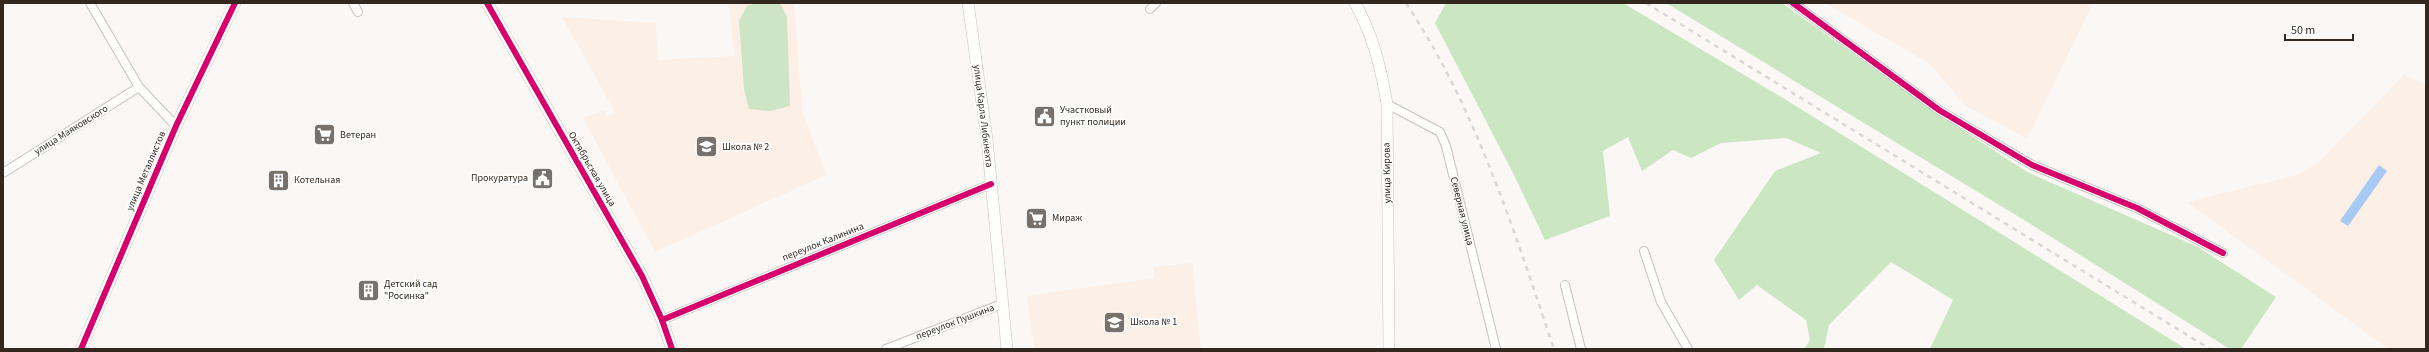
<svg xmlns="http://www.w3.org/2000/svg" width="2429" height="352" viewBox="0 0 2429 352" font-family="'Source Sans 3',sans-serif">
<style>
.built{fill:#fcefe6}
.green{fill:#cde4c5}
.forest{fill:#cbe7c2}
.water{fill:#a6caf3}
.lines{fill:none;stroke-linecap:round;stroke-linejoin:round}
.street-casing{stroke:#c8c2bd;stroke-width:10}
.secondary-casing{stroke:#c8c2bd;stroke-width:12}
.street{stroke:#fefefd;stroke-width:8}
.secondary{stroke:#fefefd;stroke-width:11}
.rail{stroke:#d9d8d6;stroke-width:2.5;stroke-dasharray:5 5;stroke-linecap:butt}
.cycleway-casing{stroke:#fff;stroke-width:8}
.cycleway{stroke:#d6006c;stroke-width:6}
.labels{text-anchor:middle;dominant-baseline:central;stroke-width:3.5;stroke-linejoin:round;paint-order:stroke}
.poi-label{font-size:10px;fill:#322820;stroke:#fff;text-anchor:start}
.street-label{font-size:10px;fill:#322820;stroke:#fff}
</style>
<rect width="100%" height="100%" fill="#faf7f4"/>
<g class="built">
<polygon points="728,3 794,3 802,110 826,175 655,252 583,118 604,110 607,116 615,112 562,17 656,23 657,60 735,56"/>
<polygon points="1825,3 2093,3 2027,139 1966,106 1930,64"/>
<polygon points="2404,75 2426,84 2426,349 2389,349 2383,345 2187,202 2297,175 2319,162"/>
<polygon points="1192,263 1201,349 1034,349 1027,296 1154,278 1153,267"/>
</g>
<polygon class="green" points="755,3 780,3 787,17 790,106 770,111 749,109 744,89 739,21 747,6"/>
<g class="forest">
<polygon points="1446,3 1623,3 1783,98 2186,349 1930,349 1953,300 1891,262 1829,325 1824,349 1804,349 1810,340 1806,320 1757,285 1739,300 1714,260 1775,171 1821,153 1786,138 1721,143 1691,158 1673,150 1642,171 1628,137 1603,151 1610,216 1545,240 1513,173 1435,23"/>
<polygon points="1666,3 1782,3 1935,112 2027,172 2196,246 2276,297 2241,349 2230,349 2029,223"/>
</g>
<polygon class="water" points="2379,165 2387,171 2348,226 2340,221"/>
<g class="lines">
<defs>
<g id="street">
<polyline points="90,3 139,87 176,126"/>
<polyline points="353,3 358,12"/>
<polyline points="1793,3 1939,110 2032,165 2137,208 2223,253"/>
<polyline points="1150,9 1156,3"/>
<polyline points="1387,104 1440,132 1446,146 1496,349"/>
<polyline points="3,173 139,87"/>
<polyline points="1644,251 1661,302 1688,349"/>
<polyline points="1565,285 1581,349"/>
<polyline points="662,320 991,184"/>
<polyline points="886,349 1002,304"/>
</g>
<g id="secondary">
<polyline points="487,3 642,276 662,320 672,349"/>
<polyline points="968,3 987,139 1007,349"/>
<path d="M 1355,3 C 1373,35 1381,68 1387,104 L 1389,349"/>
<polyline points="81,349 176,126 235,3"/>
</g>
</defs>
<use href="#street" class="street-casing"/>
<use href="#secondary" class="secondary-casing"/>
<use href="#street" class="street"/>
<use href="#secondary" class="secondary"/>
<g class="rail">
<path d="M 1406,3 C 1476,108 1514,231 1554,349"/>
<polyline points="1646,3 2210,349"/>
</g>
<defs>
<g id="cycleway">
<polyline points="487,3 642,276 662,320 672,349"/>
<polyline points="1793,3 1939,110 2032,165 2137,208 2223,253"/>
<polyline points="662,320 991,184"/>
<polyline points="81,349 176,126 235,3"/>
</g>
</defs>
<use href="#cycleway" class="cycleway-casing"/>
<use href="#cycleway" class="cycleway"/>
</g>
<defs>
<symbol id="civic-square" viewBox="-11 -11 22 22"><rect x="-9" y="-9" width="18" height="18" rx="4" fill="#78706a" stroke="#fff"/><path d="M-.6-6.5H3V-4.5H.6V-3L4-1V1h2V6H-6V1h2V-1L-.6-3ZM-1.2 2.5V6h2.4V2.5Z" fill="#fff"/></symbol>
<symbol id="supermarket-square" viewBox="-11 -11 22 22"><rect x="-9" y="-9" width="18" height="18" rx="4" fill="#78706a" stroke="#fff"/><path d="M-6-5.5h2.5l.6 2H6L4.5 2H-2.5L-4.4-4H-6ZM-1.5 3.2a1.3 1.3 0 1 0 .1 0ZM3 3.2a1.3 1.3 0 1 0 .1 0Z" fill="#fff"/></symbol>
<symbol id="school-square" viewBox="-11 -11 22 22"><rect x="-9" y="-9" width="18" height="18" rx="4" fill="#78706a" stroke="#fff"/><path d="M0-5L7-2L0 1L-7-2ZM-4 1L0 2.5L4 1V4Q0 6-4 4Z" fill="#fff"/></symbol>
<symbol id="building-square" viewBox="-11 -11 22 22"><rect x="-9" y="-9" width="18" height="18" rx="4" fill="#78706a" stroke="#fff"/><path d="M-4-6H4V6H1V3H-1V6H-4ZM-2.5-4.3h1.7v1.8h-1.7ZM.8-4.3h1.7v1.8H.8ZM-2.5-1h1.7V.8h-1.7ZM.8-1h1.7V.8H.8Z" fill="#fff"/></symbol>
</defs>
<g fill-rule="evenodd">
<use href="#civic-square" x="1032" y="104" width="25" height="25"/>
<use href="#supermarket-square" x="312" y="122" width="25" height="25"/>
<use href="#school-square" x="694" y="134" width="25" height="25"/>
<use href="#civic-square" x="530" y="166" width="25" height="25"/>
<use href="#building-square" x="266" y="168" width="25" height="25"/>
<use href="#supermarket-square" x="1024" y="206" width="25" height="25"/>
<use href="#building-square" x="356" y="278" width="25" height="25"/>
<use href="#school-square" x="1102" y="310" width="25" height="25"/>
</g>
<g class="labels">
<g class="poi-label">
<text x="1060" y="110">Участковый<tspan x="1060" dy="12">пункт полиции</tspan></text>
<text x="340" y="135">Ветеран</text>
<text x="722" y="147">Школа № 2</text>
<text x="528" y="178" text-anchor="end">Прокуратура</text>
<text x="294" y="180">Котельная</text>
<text x="1052" y="218">Мираж</text>
<text x="384" y="284">Детский сад<tspan x="384" dy="12">"Росинка"</tspan></text>
<text x="1130" y="322">Школа № 1</text>
</g>
<g class="street-label">
<text transform="translate(983 116) rotate(83)">улица Карла Либкнехта</text>
<text transform="translate(71 130) rotate(-32)">улица Маяковского</text>
<text transform="translate(592 169) rotate(60)">Октябрьская улица</text>
<text transform="translate(146 171) rotate(-67)">улица Металлистов</text>
<text transform="translate(1387 173) rotate(-91)">улица Кирова</text>
<text transform="translate(1462 211) rotate(76)">Северная улица</text>
<text transform="translate(823 242) rotate(-22)">переулок Калинина</text>
<text transform="translate(955 322) rotate(-21)">переулок Пушкина</text>
</g>
</g>
<rect width="2429" height="352" fill="none" stroke="#322820" stroke-width="8"/>
<path d="M2285 34v6h68v-6" fill="none" stroke="#322820" stroke-width="2"/>
<text x="2291" y="34" font-size="12" fill="#322820" stroke="#ffffff" stroke-width="3" paint-order="stroke">50 m</text>
</svg>
